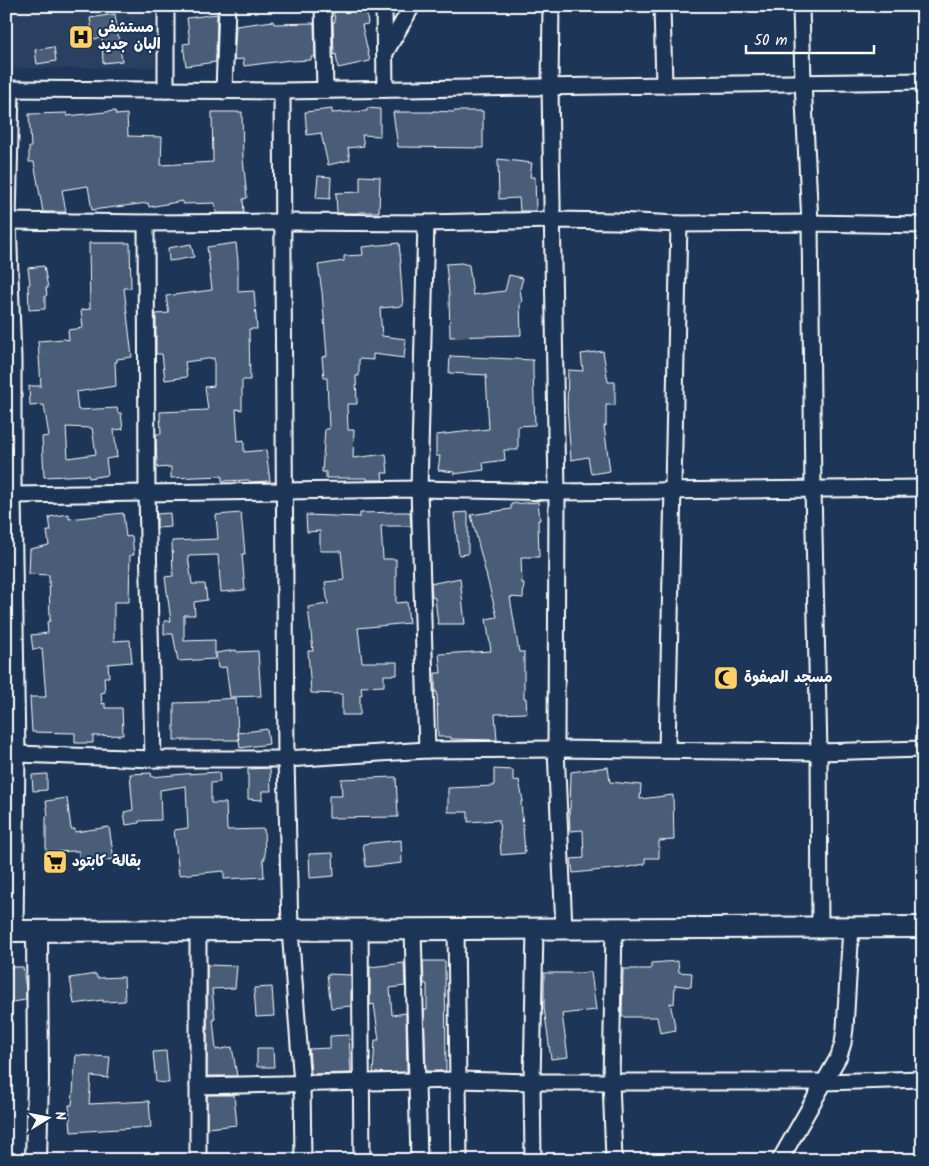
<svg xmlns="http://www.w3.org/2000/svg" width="929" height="1166" viewBox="0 0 929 1166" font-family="Kalam,'Playpen Sans Arabic',sans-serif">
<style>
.built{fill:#2a4161}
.building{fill:#4a5d79;stroke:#fff;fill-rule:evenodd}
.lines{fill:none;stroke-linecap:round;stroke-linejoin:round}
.minor-casing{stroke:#fff;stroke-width:19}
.tertiary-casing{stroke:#fff;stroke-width:24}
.minor{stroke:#1d3557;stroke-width:15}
.tertiary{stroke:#1d3557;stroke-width:20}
.labels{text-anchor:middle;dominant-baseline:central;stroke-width:4;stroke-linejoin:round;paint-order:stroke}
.poi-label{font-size:15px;font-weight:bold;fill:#fff;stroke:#1d3557;text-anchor:start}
</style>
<rect width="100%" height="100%" fill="#1d3557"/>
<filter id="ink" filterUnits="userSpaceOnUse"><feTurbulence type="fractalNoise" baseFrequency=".02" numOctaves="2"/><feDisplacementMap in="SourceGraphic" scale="10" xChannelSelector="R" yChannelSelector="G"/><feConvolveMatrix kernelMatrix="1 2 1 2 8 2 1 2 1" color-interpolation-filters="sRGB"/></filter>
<g filter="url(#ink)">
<polygon class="built" points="6,6 154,6 155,67 6,69"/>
<g class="building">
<polygon points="333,6 366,6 368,24 362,25 370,61 338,68 336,54 334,55 333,22 335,22"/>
<polygon points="115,14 122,61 103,63 102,38 93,39 90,18"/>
<polygon points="217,14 216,62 186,66 183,44 190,43 187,18"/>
<polygon points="273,21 274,24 314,23 315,57 311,57 311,60 291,61 290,60 244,66 243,59 234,60 236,26"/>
<polygon points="54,47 56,61 37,64 35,50"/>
<polygon points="367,108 380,109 380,136 362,135 364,146 348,148 350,160 328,165 321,133 307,135 305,112 332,109 332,113 367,111"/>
<polygon points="115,111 116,115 127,114 128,136 162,137 161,165 213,162 212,112 242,112 243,158 247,198 243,199 244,213 216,213 215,203 183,204 183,201 149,207 148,203 92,210 88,186 62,190 66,212 43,212 34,162 29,162 29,147 31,147 29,114 67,113 67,116"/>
<polygon points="433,111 454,112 454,111 483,111 483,148 398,147 393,112 433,112"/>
<polygon points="498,159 532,163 530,177 535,177 536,211 520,211 519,198 499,199"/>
<polygon points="318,176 331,177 330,199 316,198"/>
<polygon points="360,176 380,177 379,212 359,212 359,213 337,213 336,193 360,192"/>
<path d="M 89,243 L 130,243 L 131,288 L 124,288 L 132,357 L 117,359 L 117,362 L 115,362 L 116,386 L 76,392 L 78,410 L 117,408 L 118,413 L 121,413 L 123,429 L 114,430 L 117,457 L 106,459 L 108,475 L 89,478 L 88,475 L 44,477 L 42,437 L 49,436 L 44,405 L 30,406 L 29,386 L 41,386 L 38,341 L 64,339 L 69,340 L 68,330 L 83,328 L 81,310 L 90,309 ZM 66,427 L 92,428 L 96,454 L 68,458 Z"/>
<polygon points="236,243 238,261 238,292 254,291 257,329 249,329 250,380 242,380 242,410 236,409 238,441 244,440 244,452 266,450 270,481 250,482 249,480 222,481 222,476 171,478 171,467 157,468 156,434 161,434 160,412 208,410 205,387 214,386 214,358 185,362 187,377 165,380 162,354 156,354 156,314 169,313 166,296 212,290 207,247"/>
<polygon points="399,243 401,263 400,263 403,306 380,308 382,336 406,339 404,358 373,354 373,360 359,359 359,376 356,376 357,404 347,404 348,430 354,430 353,458 386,454 388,473 382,473 383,480 367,480 367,478 326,478 326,472 322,472 325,429 329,429 327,378 324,378 322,357 327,356 322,292 318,265 344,261 344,256 363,255 362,247"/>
<polygon points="191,244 194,257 177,260 169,261 168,248"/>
<polygon points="461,263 469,265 473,295 505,291 509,275 523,278 520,289 522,302 520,303 521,335 450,337 449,295 446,264"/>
<polygon points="44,266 48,288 46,288 47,295 45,296 45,309 29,310 28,285 30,284 28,268"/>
<polygon points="603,351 608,382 615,382 615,405 606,405 606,426 604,426 610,471 591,474 588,457 571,460 567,406 568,370 583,371 581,354"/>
<polygon points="450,356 533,360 533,372 535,425 518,426 518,450 504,450 505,460 483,463 484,470 454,474 454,472 438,470 440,456 436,456 436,435 489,429 486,375 449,373"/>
<polygon points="538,502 540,520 538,520 539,557 521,557 522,583 524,583 523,598 510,597 519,652 524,652 524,698 526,698 527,713 495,714 497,740 451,739 451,737 438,737 437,692 435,692 435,673 441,673 439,654 491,651 486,619 497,617 471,515 511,509 511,504"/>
<polygon points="399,512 410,512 411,526 381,526 383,559 396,559 396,603 407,602 409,623 358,628 362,662 397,662 397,675 384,675 384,686 361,687 362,695 360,695 360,715 342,715 342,694 311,693 308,651 313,651 308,607 328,604 325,582 344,580 341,551 320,551 320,531 307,532 306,515 360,517 360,513"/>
<polygon points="468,512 468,554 459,555 454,513"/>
<polygon points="123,513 126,537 132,536 134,555 130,555 129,602 114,602 114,641 130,640 132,662 108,664 109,677 104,677 105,692 101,693 102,704 105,703 105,708 122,708 123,735 93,736 93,743 75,743 75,733 32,732 30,697 46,697 42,648 33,650 31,635 48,633 47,622 50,621 49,575 29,574 30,549 49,545 47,531 51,531 49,517 69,514 69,519"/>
<polygon points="170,513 171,527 157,528 157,514"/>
<polygon points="241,513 245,554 242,554 245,590 221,592 218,555 188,556 192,584 205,584 207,600 194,602 195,615 184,615 184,641 215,640 215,659 178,661 173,634 164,634 164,621 171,621 165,577 173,576 172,541 218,539 216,515"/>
<polygon points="460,578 465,624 438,624 435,598 432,597 431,582 435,583"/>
<polygon points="236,650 237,652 258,651 261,696 230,697 226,667 218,668 216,653"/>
<polygon points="236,698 238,733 267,729 269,744 240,748 238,733 239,740 174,740 174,703 208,702 208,700"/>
<polygon points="608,767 610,782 641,785 640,799 673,795 674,840 659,841 659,858 645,858 645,864 623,868 573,873 571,859 584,858 583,830 570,831 569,809 570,809 571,772"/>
<polygon points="270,768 271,791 262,791 262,800 248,799 248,769"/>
<polygon points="494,769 513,770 513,781 519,780 523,801 521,801 525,853 501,855 499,820 468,822 468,812 448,812 448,788 494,786"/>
<polygon points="219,772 220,782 211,783 211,803 226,803 227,830 264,829 265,859 263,859 264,877 224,879 224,871 179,875 174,830 188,828 186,786 160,790 161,820 139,821 139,823 126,825 124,812 133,810 130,774 151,773 152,777 184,774"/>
<polygon points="47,774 47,790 33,791 32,775"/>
<polygon points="396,777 398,817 329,818 329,796 342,796 341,779"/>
<polygon points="67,798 71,829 75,829 75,832 109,827 114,859 92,862 79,863 79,851 46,852 46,816 48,815 46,801"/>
<polygon points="401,840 402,863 366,867 363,844"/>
<polygon points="333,853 334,876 310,878 309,854"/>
<polygon points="423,961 445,961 446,1071 426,1071 424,1010 427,1010 427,984 424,984"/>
<polygon points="678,961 679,972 692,973 691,987 675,985 674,1004 670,1003 676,1030 660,1033 657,1017 622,1017 623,969 651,969 651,963"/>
<polygon points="404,963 405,986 390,988 392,1015 406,1013 407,1072 373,1073 375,1040 379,1040 374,1004 370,1005 370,967"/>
<polygon points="207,965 237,966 235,988 212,989 215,1019 213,1019 216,1050 232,1047 237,1076 207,1076"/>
<polygon points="6,967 23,967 26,989 26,1000 6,1003"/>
<polygon points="591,972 596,1010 562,1014 568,1057 551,1059 544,1008 544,973 579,973"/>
<polygon points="96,974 97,978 124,977 125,1001 103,1002 103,1000 74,1004 70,978"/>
<polygon points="327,974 351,975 351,1006 331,1008"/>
<polygon points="272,987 274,1016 256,1017 254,988"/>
<polygon points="349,1035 351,1073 311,1074 309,1049 330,1048 330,1036"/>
<polygon points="257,1048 273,1048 274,1067 257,1067"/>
<polygon points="166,1051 169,1083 156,1082 153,1052"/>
<polygon points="76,1055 110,1057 108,1078 91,1076 89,1104 149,1101 151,1127 71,1132 69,1105 72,1105"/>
<polygon points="207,1095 234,1095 237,1125 207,1128"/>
</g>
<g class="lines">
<defs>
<g id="minor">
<polyline points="166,6 166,90"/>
<polyline points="323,6 325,90"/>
<polyline points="384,6 385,89"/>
<polyline points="551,6 550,87 557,492 556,749 564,928"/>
<polyline points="662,6 664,85"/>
<polyline points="801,6 803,82 810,223 813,489 819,752 820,927"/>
<polyline points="385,53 412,6"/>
<polyline points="6,89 282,91 923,81"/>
<polyline points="11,89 8,221 13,359 13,495 17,754 15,931"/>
<polyline points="224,91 227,6"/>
<polyline points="282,91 286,759 290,930 302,1083 303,1160"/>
<polyline points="8,221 146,223 282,222 426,223 553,220 616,221 679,224 810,223 923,225"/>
<polyline points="146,223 147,493 153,759"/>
<polyline points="426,223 419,489 427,750"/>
<polyline points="13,495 419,489 557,492 923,488"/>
<polyline points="667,750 679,224"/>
<polyline points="17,754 153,759 286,759 427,750 556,749 819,752 923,749"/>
<polyline points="614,928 611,1081 614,1160"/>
<polyline points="360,929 362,1160"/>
<polyline points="413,929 419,1160"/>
<polyline points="456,929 459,1160"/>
<polyline points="198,930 198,1160"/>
<polyline points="198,1086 458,1080 532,1082 824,1082 923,1079"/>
<polyline points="533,1160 532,1082 535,929"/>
<polyline points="780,1160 839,1056 843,1043 845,1028 851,927"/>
</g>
<g id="tertiary">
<polyline points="6,931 923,927"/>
<polyline points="36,1160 38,1079 37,931"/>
</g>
</defs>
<use href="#minor" class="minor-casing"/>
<use href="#tertiary" class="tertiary-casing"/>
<use href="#minor" class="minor"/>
<use href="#tertiary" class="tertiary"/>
</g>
</g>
<defs>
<symbol id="hospital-square" viewBox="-11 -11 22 22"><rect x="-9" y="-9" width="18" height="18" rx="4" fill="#ffd166" stroke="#1d3557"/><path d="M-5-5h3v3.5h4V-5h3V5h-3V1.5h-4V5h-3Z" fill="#111"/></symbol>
<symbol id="mosque-square" viewBox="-11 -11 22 22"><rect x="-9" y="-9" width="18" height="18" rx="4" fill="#ffd166" stroke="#1d3557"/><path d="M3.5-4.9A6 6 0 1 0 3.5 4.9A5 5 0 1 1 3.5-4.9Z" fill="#111"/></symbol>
<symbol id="supermarket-square" viewBox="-11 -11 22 22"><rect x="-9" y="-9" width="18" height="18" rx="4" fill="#ffd166" stroke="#1d3557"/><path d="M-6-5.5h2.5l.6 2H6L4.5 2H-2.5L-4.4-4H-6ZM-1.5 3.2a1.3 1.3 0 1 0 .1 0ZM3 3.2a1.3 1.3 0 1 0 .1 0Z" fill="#111"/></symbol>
</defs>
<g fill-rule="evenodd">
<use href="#hospital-square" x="67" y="23" width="28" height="28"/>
<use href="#mosque-square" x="712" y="664" width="28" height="28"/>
<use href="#supermarket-square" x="41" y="848" width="28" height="28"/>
</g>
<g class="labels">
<g class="poi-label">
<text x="98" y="28">مستشفى<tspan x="98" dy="17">البان جديد</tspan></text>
<text x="744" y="678">مسجد الصفوة</text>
<text x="72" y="862">بقالة كابتود</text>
</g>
</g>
<rect width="929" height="1166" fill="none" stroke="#1d3557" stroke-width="25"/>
<rect x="12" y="12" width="904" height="1141" fill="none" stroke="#fff" stroke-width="2" filter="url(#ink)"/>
<g transform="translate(48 1118) rotate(80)" stroke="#1d3557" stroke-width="4" paint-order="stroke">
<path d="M0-4L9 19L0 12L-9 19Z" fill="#ffffff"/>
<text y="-8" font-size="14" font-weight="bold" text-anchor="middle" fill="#ffffff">N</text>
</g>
<path d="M746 45v8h128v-8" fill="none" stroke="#ffffff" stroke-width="2.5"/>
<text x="754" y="45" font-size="15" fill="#ffffff" stroke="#1d3557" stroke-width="4" paint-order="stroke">50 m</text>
</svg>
